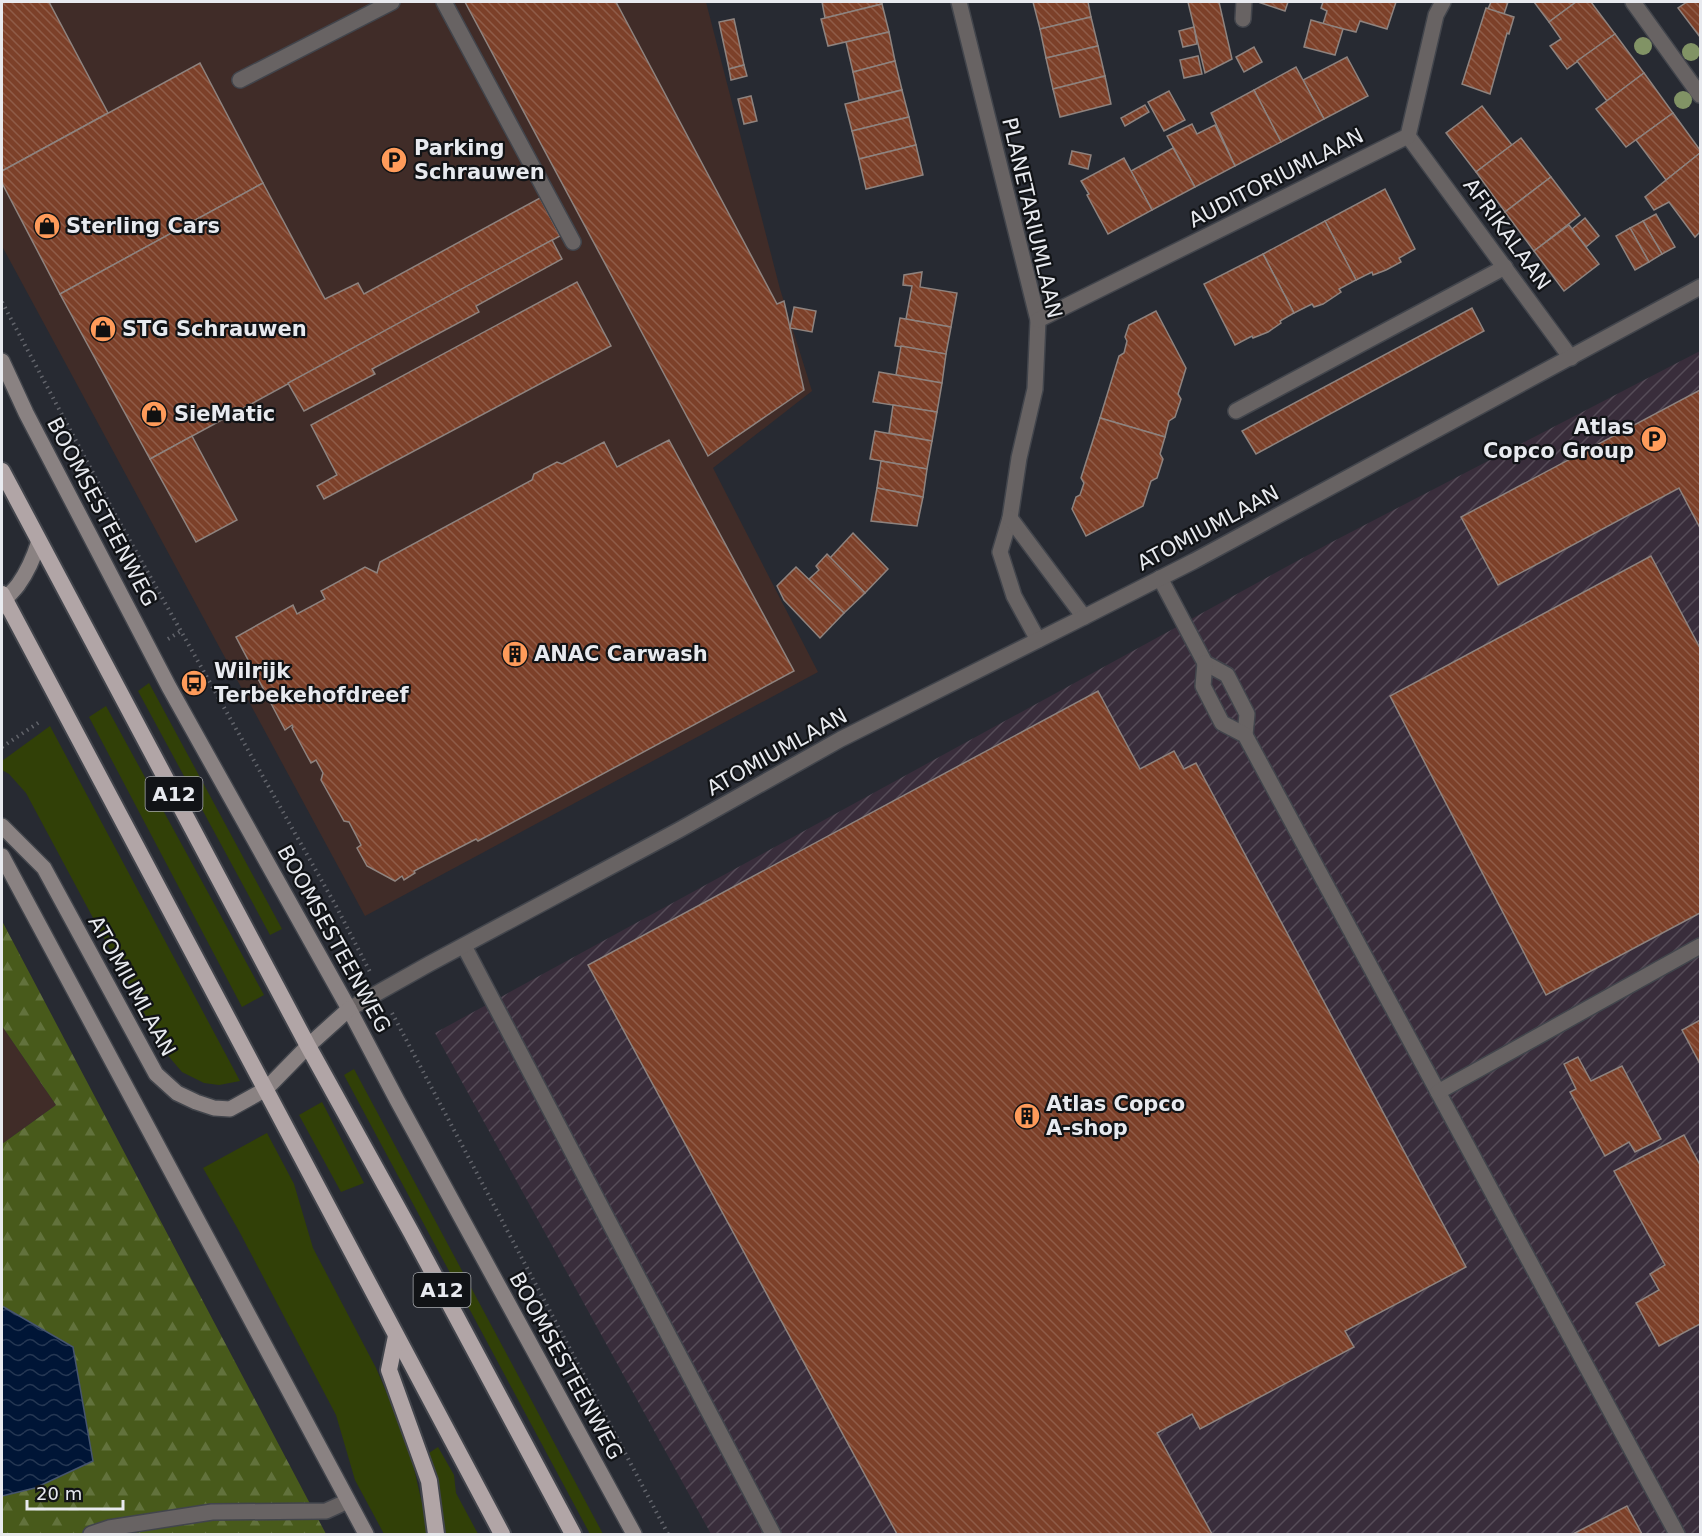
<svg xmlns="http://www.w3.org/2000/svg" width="1702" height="1536" viewBox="0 0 1702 1536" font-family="'DejaVu Sans',sans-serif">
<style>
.commercial{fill:#402c28}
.industrial{fill:url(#industrial-furrows)}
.grass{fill:#314007}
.forest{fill:url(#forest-firs)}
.water{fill:url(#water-waves);stroke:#46556e;stroke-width:1.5}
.building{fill:url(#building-back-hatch);stroke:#8e837f;stroke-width:1.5}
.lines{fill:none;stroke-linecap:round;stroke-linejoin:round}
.service-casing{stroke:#42454c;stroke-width:18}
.minor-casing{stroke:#42454c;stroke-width:18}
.tertiary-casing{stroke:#42454c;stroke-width:18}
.secondary-casing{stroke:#42454c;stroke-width:18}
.trunk-casing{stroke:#42454c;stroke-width:20}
.path{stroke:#62646b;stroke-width:4;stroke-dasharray:1.5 4.5;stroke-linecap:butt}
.service{stroke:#686363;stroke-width:15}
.minor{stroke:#686363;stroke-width:15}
.tertiary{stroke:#686363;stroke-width:15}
.secondary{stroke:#8a8282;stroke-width:15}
.trunk{stroke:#b1a5a6;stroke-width:16}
.tree{fill:#819365}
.labels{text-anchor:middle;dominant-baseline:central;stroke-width:4.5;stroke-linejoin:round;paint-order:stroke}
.shield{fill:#111316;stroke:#a8aaae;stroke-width:1.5}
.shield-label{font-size:20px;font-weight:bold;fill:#e8eaef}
.poi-label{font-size:21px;font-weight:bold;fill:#e8eaef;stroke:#111316;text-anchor:start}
.street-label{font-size:21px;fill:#e8eaef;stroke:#111316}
</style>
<defs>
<pattern id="industrial-furrows" width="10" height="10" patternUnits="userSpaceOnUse" patternTransform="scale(1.5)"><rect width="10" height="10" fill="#392d3b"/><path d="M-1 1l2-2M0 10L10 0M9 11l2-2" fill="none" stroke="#564c58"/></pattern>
<pattern id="forest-firs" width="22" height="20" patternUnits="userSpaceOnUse" patternTransform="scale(1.5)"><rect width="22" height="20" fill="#485a1b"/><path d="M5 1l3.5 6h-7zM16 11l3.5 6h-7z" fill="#62723c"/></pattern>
<pattern id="water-waves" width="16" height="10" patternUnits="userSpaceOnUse" patternTransform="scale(1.5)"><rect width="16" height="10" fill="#001536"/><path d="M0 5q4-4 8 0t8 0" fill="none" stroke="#253753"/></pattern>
<pattern id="building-back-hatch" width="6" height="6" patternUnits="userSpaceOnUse" patternTransform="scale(1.5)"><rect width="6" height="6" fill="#7c4029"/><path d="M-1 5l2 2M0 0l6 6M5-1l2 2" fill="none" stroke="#8f5c48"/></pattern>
</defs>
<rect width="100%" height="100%" fill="#272a32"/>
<g class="commercial">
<polygon points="2,2 706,2 780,289 812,391 713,468 818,672 365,916 2,246"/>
<polygon points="2,1026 56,1105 2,1144"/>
</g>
<polygon class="industrial" points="1700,351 1700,1534 711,1534 435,1033 1330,543"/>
<g class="grass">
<polygon points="149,683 282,929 270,935 138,691"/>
<polygon points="106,706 264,995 242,1007 89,717"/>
<polygon points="50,726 240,1081 219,1085 204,1083 182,1072 165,1052 26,793 9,774 2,770 2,761"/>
<polygon points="354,1069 603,1534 590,1534 344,1075"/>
<polygon points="322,1102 364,1183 341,1192 299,1115"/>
<polygon points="267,1133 294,1184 313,1248 376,1368 408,1442 423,1508 428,1534 384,1534 355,1480 336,1415 239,1231 203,1168"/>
<polygon points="438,1447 454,1475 456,1493 478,1534 446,1534 438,1488 429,1453"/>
</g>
<polygon class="forest" points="2,921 326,1534 2,1534 2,1496 35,1488 73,1347 2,1306 2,1144 56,1105 2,1026"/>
<polygon class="water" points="2,1306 73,1347 93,1461 35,1488 2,1496"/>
<g class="building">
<polygon points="2,2 49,2 108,113 2,171"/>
<polygon points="465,2 616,2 777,304 784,301 804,390 708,456"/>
<polygon points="822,2 881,2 882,4 825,18"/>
<polygon points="1033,2 1088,2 1091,17 1040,29"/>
<polygon points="1188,2 1219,2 1232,59 1205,73"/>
<polygon points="1258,2 1288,2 1285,11"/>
<polygon points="1323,2 1396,2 1387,29 1360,21 1356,32 1323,24 1327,11 1321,8"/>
<polygon points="1491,2 1508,2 1504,14 1488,9"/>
<polygon points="1534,2 1576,2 1549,22"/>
<polygon points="1576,2 1591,2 1615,34 1567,69 1550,46 1561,39 1549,22"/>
<polygon points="1687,2 1700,2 1700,37 1678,8"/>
<polygon points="882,4 889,32 828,46 821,19"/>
<polygon points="1486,8 1514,17 1509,34 1507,33 1490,94 1462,84"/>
<polygon points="1091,17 1098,46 1046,58 1040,29"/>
<polygon points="734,19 744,65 729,69 719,22"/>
<polygon points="1311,20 1343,29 1335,55 1304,47"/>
<polygon points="1194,27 1197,44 1183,47 1179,31"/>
<polygon points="889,32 895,61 853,72 846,42"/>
<polygon points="1615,34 1644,73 1607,101 1577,61"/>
<polygon points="1098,46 1105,76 1053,89 1046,58"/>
<polygon points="1254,47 1262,62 1244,72 1236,57"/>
<polygon points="1198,56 1202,74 1184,78 1180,60"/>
<polygon points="1347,57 1368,96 1324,119 1303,80"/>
<polygon points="895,61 902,90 859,100 853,72"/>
<polygon points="200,63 263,183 60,294 2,183 2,171"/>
<polygon points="744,65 747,76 731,80 729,69"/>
<polygon points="1296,67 1324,119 1281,142 1254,90"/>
<polygon points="1644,73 1673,113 1626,147 1596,109"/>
<polygon points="1105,76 1111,104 1060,117 1053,89"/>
<polygon points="902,90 909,117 852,131 845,104"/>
<polygon points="1254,90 1281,142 1235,166 1211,113"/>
<polygon points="1169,91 1185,120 1164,131 1148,102"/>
<polygon points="751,96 757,121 744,124 738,99"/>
<polygon points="1145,105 1149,112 1125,126 1121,118"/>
<polygon points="1482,106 1512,145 1476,172 1446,133"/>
<polygon points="1673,113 1700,150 1700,153 1666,180 1636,140"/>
<polygon points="909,117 916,145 859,159 852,131"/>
<polygon points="1192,124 1197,134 1215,125 1235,166 1195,187 1167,136"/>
<polygon points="1521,138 1551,177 1505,212 1476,172"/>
<polygon points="916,145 923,175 866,189 859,159"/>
<polygon points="1173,148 1195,187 1152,210 1131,171"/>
<polygon points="1072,151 1091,155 1088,169 1069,164"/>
<polygon points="1700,153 1700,232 1695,237 1669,202 1654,210 1645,197"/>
<polygon points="1124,158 1152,210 1108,234 1087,195 1089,194 1081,181"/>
<polygon points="1551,177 1580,215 1534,251 1505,212"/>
<polygon points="263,183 325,299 358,283 364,294 540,198 560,236 150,459 60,294"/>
<polygon points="1385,189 1415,249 1399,258 1401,262 1386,270 1373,275 1372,272 1356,280 1325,221"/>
<polygon points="1656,214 1675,247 1662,254 1643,221"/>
<polygon points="1585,218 1599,236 1586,247 1572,229"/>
<polygon points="1325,221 1356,280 1339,289 1341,292 1323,304 1314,307 1312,304 1294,313 1263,254"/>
<polygon points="1643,221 1662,254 1649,262 1630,228"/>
<polygon points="1569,225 1599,264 1564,291 1534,251"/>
<polygon points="1630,228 1649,262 1635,270 1616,236"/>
<polygon points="552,240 562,259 476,306 479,312 372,369 375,374 304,411 288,383"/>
<polygon points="1263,254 1294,313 1280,321 1281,323 1268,332 1253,338 1252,336 1235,345 1204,284"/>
<polygon points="922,272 920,287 957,293 951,327 906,319 912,286 903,285 904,275"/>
<polygon points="577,282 611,346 324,499 317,486 337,475 311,425"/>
<polygon points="794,307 816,311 812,332 790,328"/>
<polygon points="1472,308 1484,331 1256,454 1242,431"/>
<polygon points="1156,311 1186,368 1178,394 1181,399 1175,417 1169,421 1165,437 1100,418 1119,356 1124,353 1127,341 1125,337 1129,325"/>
<polygon points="900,318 951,327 946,354 895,346"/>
<polygon points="901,346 946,354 942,383 896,375"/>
<polygon points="879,372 942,383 937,412 873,402"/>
<polygon points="1700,390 1700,528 1679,488 1498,585 1461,517"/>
<polygon points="893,405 937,412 932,441 889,433"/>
<polygon points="1100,418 1165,437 1160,454 1163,459 1157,478 1151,481 1143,506 1086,536 1072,509 1076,497 1080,495 1084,483 1081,478"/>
<polygon points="875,431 932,441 927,469 870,459"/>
<polygon points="192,436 237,520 196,542 150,459"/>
<polygon points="669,440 794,671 478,841 476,839 414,871 415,873 404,880 402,876 395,881 367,866 357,848 361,845 349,822 344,821 321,780 323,773 316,760 311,763 292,728 293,727 292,725 285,730 236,637 293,605 297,614 325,599 321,591 365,567 377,573 380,562 532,480 534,474 557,462 562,464 604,442 617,467"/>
<polygon points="881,461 927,469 923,497 877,488"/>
<polygon points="877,488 923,497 917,526 871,521"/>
<polygon points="853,533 888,569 865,593 830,558"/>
<polygon points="827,554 865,593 844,613 809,579 819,570 816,566"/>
<polygon points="1651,556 1700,648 1700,913 1546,995 1390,696"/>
<polygon points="796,567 844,613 820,638 784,600 777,586"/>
<polygon points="1098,691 1140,769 1174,751 1184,769 1196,763 1466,1267 1345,1331 1354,1347 1200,1429 1192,1414 1157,1433 1212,1534 897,1534 588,965"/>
<polygon points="1700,1020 1700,1064 1682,1030"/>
<polygon points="1578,1057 1591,1081 1622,1066 1661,1139 1635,1152 1629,1142 1605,1156 1570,1092 1576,1089 1564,1064"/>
<polygon points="1684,1135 1700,1165 1700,1324 1659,1346 1636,1303 1659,1290 1650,1274 1665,1265 1614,1171"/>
<polygon points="1627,1506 1642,1534 1573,1534"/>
</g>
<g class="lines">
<defs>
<g id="service">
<polyline points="444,2 573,242"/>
<polyline points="1243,19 1244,2"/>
<polyline points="240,80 392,2"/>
<polyline points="1236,411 1505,267"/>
<polyline points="1160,578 1205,663 1227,675 1247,714 1245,735"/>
<polyline points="1205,663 1203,686 1222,723 1245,735 1677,1534"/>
<polyline points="464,946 773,1534"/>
<polyline points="1438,1092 1700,946"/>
<polyline points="91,1534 109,1528 212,1512 326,1511 348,1501"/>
</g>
<g id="minor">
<polyline points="959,2 1038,320 1035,389 1019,458 1010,518 1000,552 1014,596 1038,640"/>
<polyline points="1633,2 1700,95"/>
<polyline points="1408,136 1571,358"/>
<polyline points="1038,320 1408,136 1436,15 1443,2"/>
<polyline points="1010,518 1084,617"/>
</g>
<polyline id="tertiary" points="349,1009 429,964 679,830 841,739 1084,617 1194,561 1700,287"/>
<g id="secondary">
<polyline points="2,361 26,413 169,687 349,1009 397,1100 634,1534"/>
<path d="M 2,607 C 5,597 12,593 18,585 C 28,571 34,557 39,541"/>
<polyline points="2,826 44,868 156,1074 177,1093 196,1102 214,1108 230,1109 266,1089 308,1046 349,1009"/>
<polyline points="2,856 366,1534"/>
</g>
<g id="trunk">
<polyline points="2,471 308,1046 411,1232 573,1534"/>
<polyline points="2,594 502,1534"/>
<polyline points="396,1336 389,1370 429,1481 436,1534"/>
</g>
</defs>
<use href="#service" class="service-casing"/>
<use href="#minor" class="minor-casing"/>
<use href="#tertiary" class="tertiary-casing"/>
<use href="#secondary" class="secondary-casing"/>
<use href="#trunk" class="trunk-casing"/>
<g class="path">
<polyline points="2,302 116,516 336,906 370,972"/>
<polyline points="168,639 181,631"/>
<polyline points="2,747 41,721"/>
<polyline points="392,1013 668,1534"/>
</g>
<use href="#service" class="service"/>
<use href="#minor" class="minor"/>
<use href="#tertiary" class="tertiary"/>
<use href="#secondary" class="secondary"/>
<use href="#trunk" class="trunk"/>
</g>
<g class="tree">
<circle cx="1643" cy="46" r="9"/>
<circle cx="1691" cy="52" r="9"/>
<circle cx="1683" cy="100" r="9"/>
</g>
<defs>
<symbol id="parking-disc" viewBox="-11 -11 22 22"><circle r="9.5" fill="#ff9b5a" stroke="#111316"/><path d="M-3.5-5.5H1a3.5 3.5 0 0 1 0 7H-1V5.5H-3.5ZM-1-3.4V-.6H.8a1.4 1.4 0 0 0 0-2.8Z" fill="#111"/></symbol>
<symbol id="shop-disc" viewBox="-11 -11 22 22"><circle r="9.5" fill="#ff9b5a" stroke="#111316"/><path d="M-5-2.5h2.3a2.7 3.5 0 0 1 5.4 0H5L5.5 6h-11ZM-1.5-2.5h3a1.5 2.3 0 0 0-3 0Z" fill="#111"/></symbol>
<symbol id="building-disc" viewBox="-11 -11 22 22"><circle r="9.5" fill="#ff9b5a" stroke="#111316"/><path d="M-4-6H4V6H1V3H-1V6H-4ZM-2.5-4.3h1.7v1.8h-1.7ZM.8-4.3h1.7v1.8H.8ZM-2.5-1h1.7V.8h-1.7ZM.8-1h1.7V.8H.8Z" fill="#111"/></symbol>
<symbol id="bus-disc" viewBox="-11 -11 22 22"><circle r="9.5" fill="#ff9b5a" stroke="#111316"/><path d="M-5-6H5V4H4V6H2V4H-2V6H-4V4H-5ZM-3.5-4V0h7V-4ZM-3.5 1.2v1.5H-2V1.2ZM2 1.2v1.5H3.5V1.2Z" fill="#111"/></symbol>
</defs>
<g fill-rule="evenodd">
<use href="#parking-disc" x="379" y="145" width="30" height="30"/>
<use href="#shop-disc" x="32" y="211" width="30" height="30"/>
<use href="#shop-disc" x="88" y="314" width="30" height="30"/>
<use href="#shop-disc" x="139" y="399" width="30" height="30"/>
<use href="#parking-disc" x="1639" y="424" width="30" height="30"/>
<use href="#building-disc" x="500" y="639" width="30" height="30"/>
<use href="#bus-disc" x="179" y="668" width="30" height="30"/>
<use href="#building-disc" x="1012" y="1101" width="30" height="30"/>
</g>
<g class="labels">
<g class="shield">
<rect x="145.5" y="777" width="57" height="34" rx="4.5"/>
<rect x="413.5" y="1273" width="57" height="34" rx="4.5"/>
</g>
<g class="shield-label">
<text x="174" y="794">A12</text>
<text x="442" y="1290">A12</text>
</g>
<g class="poi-label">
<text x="414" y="148">Parking<tspan x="414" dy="24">Schrauwen</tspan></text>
<text x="66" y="226">Sterling Cars</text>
<text x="122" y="329">STG Schrauwen</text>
<text x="174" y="414">SieMatic</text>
<text x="1634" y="427" text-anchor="end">Atlas<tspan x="1634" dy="24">Copco Group</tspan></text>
<text x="534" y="654">ANAC Carwash</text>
<text x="214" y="671">Wilrijk<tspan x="214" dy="24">Terbekehofdreef</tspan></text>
<text x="1046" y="1104">Atlas Copco<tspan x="1046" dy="24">A-shop</tspan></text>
</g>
<g class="street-label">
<text transform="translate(1276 178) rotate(-27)">AUDITORIUMLAAN</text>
<text transform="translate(1032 218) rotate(77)">PLANETARIUMLAAN</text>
<text transform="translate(1507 234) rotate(54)">AFRIKALAAN</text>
<text transform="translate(102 512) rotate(62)">BOOMSESTEENWEG</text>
<text transform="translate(1208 528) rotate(-28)">ATOMIUMLAAN</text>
<text transform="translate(777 752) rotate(-29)">ATOMIUMLAAN</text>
<text transform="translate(334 939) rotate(61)">BOOMSESTEENWEG</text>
<text transform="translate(132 986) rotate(61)">ATOMIUMLAAN</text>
<text transform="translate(566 1366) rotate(61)">BOOMSESTEENWEG</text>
</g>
</g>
<rect width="1702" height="1536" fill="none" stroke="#e8eaef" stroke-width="6"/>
<path d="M27 1500v9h96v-9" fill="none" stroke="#e8eaef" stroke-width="3"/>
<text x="36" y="1500" font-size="18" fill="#e8eaef" stroke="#111316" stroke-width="4.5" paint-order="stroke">20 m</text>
</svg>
